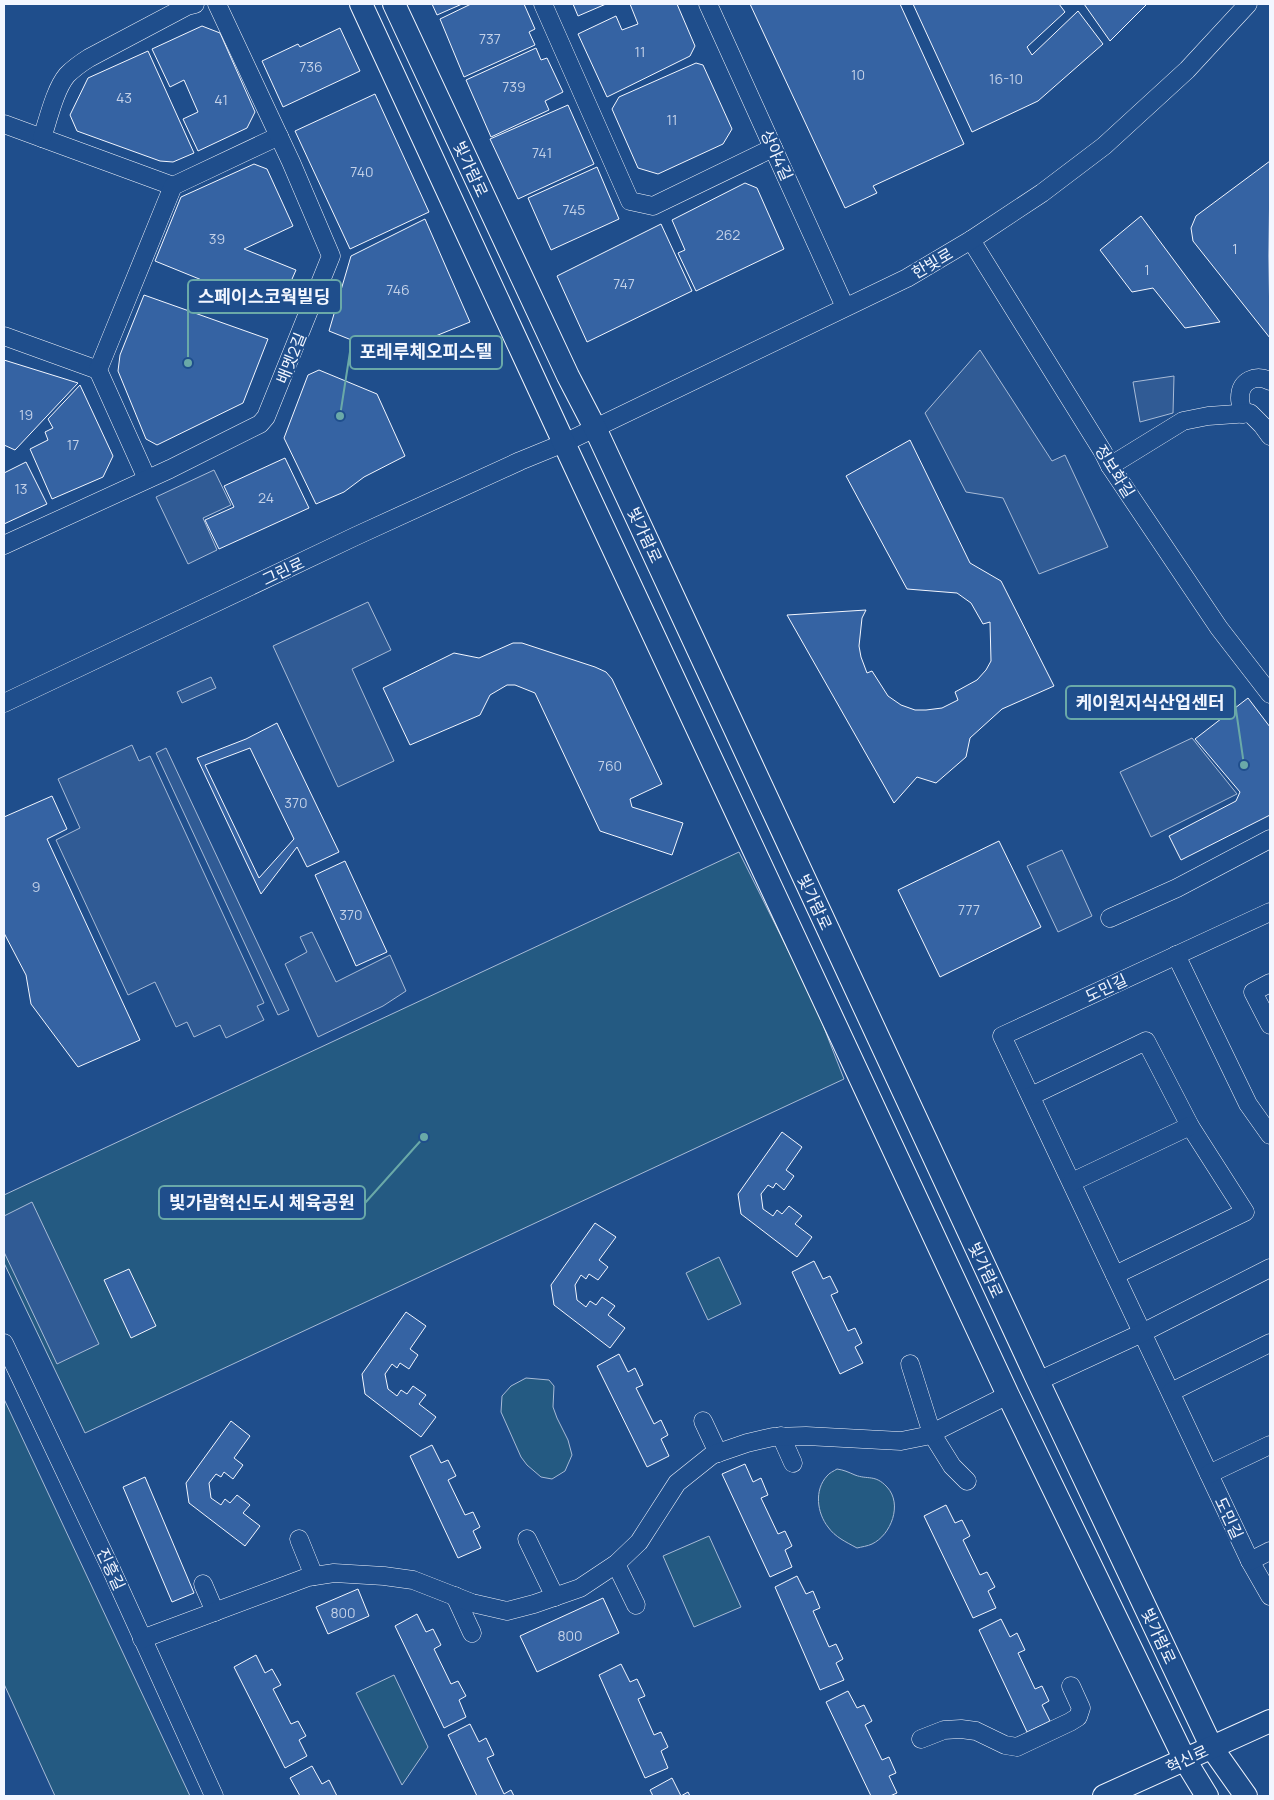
<svg xmlns="http://www.w3.org/2000/svg" width="1274" height="1800" viewBox="0 0 1274 1800" font-family="Manrope,'Noto Sans KR',sans-serif">
<style>
.green{fill:#245a82;stroke:#a8bbd7}
.parking{fill:#305b95;stroke:#a8bbd7}
.building{fill:#3563a3;stroke:#f2f6ff;fill-rule:evenodd}
.lines{fill:none;stroke-linecap:round;stroke-linejoin:round}
.minor-casing{stroke:#f2f6ff;stroke-width:19}
.major-casing{stroke:#f2f6ff;stroke-width:24}
.minor{stroke:#1f4e8c;stroke-width:18}
.major{stroke:#1f4e8c;stroke-width:22}
.labels{text-anchor:middle;dominant-baseline:central;stroke-width:4;stroke-linejoin:round;paint-order:stroke}
.number-label{font-size:14px;fill:#c3d1e8}
.street-label{font-size:16px;fill:#f2f6ff;stroke:#1f4e8c}
.leader{fill:none;stroke:#6aa9a8;stroke-width:2}
.callout-dot{fill:#6aa9a8;stroke:#1f4e8c;stroke-width:2}
.callout{fill:#1f4e8c;stroke:#6aa9a8;stroke-width:2}
.callout-label{font-size:18px;text-anchor:middle;font-weight:bold;fill:#f2f6ff}
</style>
<rect width="100%" height="100%" fill="#1f4e8c"/>
<g class="green">
<polygon points="739,852 814,1002 844,1079 85,1433 4,1263 4,1195"/>
<polygon points="719,1257 741,1304 708,1320 686,1273"/>
<polygon points="526,1378 549,1380 554,1386 553,1407 557,1418 568,1440 572,1455 565,1471 552,1479 541,1477 527,1465 521,1457 501,1412 502,1396 511,1386"/>
<polygon points="4,1399 190,1796 55,1796 4,1684"/>
<path d="M 837,1469 C 844,1470 848,1472 855,1475 C 868,1480 875,1474 887,1487 C 903,1504 891,1535 872,1544 C 868,1546 861,1547 857,1548 C 846,1542 835,1537 828,1527 C 817,1513 814,1490 827,1476 C 829,1473 834,1471 837,1469 Z"/>
<polygon points="709,1536 741,1607 694,1627 663,1556"/>
<polygon points="394,1675 428,1747 402,1785 356,1693"/>
</g>
<g class="parking">
<polygon points="980,350 1052,461 1065,455 1108,547 1039,574 1003,498 966,492 925,413"/>
<polygon points="1174,376 1173,413 1140,422 1133,382"/>
<polygon points="214,470 231,505 203,518 217,550 188,564 156,497"/>
<polygon points="368,602 391,650 352,669 394,761 338,787 273,646"/>
<polygon points="211,677 216,688 182,703 177,692"/>
<polygon points="1192,738 1237,794 1151,837 1120,772"/>
<polygon points="132,745 139,761 150,756 264,1003 257,1006 264,1020 226,1038 220,1025 194,1037 187,1022 176,1027 155,982 128,995 56,840 80,828 58,779"/>
<polygon points="166,748 289,1010 278,1015 156,753"/>
<polygon points="1062,850 1092,916 1058,932 1027,866"/>
<polygon points="312,932 336,982 390,955 406,991 383,1006 318,1037 285,964 307,952 300,937"/>
<polygon points="32,1202 99,1344 57,1364 4,1252 4,1216"/>
</g>
<g class="building">
<polygon points="432,4 462,4 437,15"/>
<polygon points="471,4 524,4 535,29 529,32 535,45 464,77 440,19"/>
<polygon points="573,4 606,4 578,16"/>
<polygon points="630,4 677,4 695,46 690,56 607,97 578,34 616,16 622,30 638,24"/>
<polygon points="750,4 900,4 964,144 873,186 877,193 845,208"/>
<polygon points="913,4 1059,4 1065,12 1027,47 1032,55 1078,11 1103,44 1038,101 972,132"/>
<polygon points="1084,4 1147,4 1110,41"/>
<polygon points="202,26 220,33 255,112 247,128 198,151 183,119 198,112 184,80 170,87 152,49"/>
<polygon points="340,28 360,71 283,107 262,61 298,44 300,47"/>
<polygon points="536,48 541,60 547,58 563,92 545,101 549,110 491,137 466,80"/>
<polygon points="148,51 194,153 173,162 160,161 77,131 70,115 88,78"/>
<polygon points="696,63 703,65 732,129 723,144 658,174 638,168 612,109 619,97"/>
<polygon points="375,94 429,212 350,249 295,131"/>
<polygon points="568,105 594,164 518,199 490,139"/>
<polygon points="1270,161 1269,256 1270,338 1193,241 1191,228 1196,216"/>
<polygon points="254,164 267,169 293,226 244,249 296,270 278,311 155,261 181,197"/>
<polygon points="597,167 619,219 551,250 528,198"/>
<polygon points="745,183 757,188 784,249 696,291 678,253 685,250 672,220"/>
<polygon points="1141,216 1220,322 1185,328 1153,288 1132,292 1100,250"/>
<polygon points="425,219 470,322 389,355 329,331 351,256"/>
<polygon points="661,224 692,291 587,342 557,276"/>
<polygon points="144,295 268,339 243,403 157,445 146,439 118,371 120,355"/>
<polygon points="4,360 78,383 15,450 4,445"/>
<polygon points="319,370 377,394 405,456 364,477 344,492 316,504 284,438 308,375"/>
<polygon points="80,385 113,456 103,477 52,499 30,449 48,440 45,432 53,428 48,419"/>
<polygon points="910,440 970,563 1001,581 1054,686 1002,709 970,738 966,757 936,783 917,777 894,803 787,615 866,610 862,618 859,646 861,657 867,673 872,671 888,696 901,705 915,710 926,710 942,708 958,700 955,692 977,680 986,670 991,661 990,622 983,624 971,603 957,593 907,589 846,476"/>
<polygon points="285,458 309,508 219,549 205,520 234,507 224,486"/>
<polygon points="26,462 47,504 4,524 4,473"/>
<polygon points="513,643 522,643 595,667 606,672 612,679 662,784 630,799 632,807 683,823 672,855 600,831 535,693 515,685 507,685 490,695 480,715 410,745 383,688 454,653 479,658"/>
<polygon points="1248,698 1270,727 1270,815 1181,860 1169,836 1236,801 1240,792 1195,739"/>
<path d="M 277,723 L 339,852 L 307,867 L 297,847 L 261,894 L 197,758 L 246,739 ZM 250,748 L 294,839 L 259,878 L 205,765 Z"/>
<polygon points="52,796 67,829 47,839 140,1040 78,1067 31,1004 26,975 4,933 4,817"/>
<polygon points="999,841 1041,927 940,977 898,890"/>
<polygon points="345,861 387,952 356,966 315,875"/>
<polygon points="782,1132 802,1147 786,1170 794,1176 784,1190 776,1183 773,1188 768,1185 761,1194 763,1209 773,1216 777,1210 782,1214 789,1206 802,1216 795,1224 812,1237 797,1257 741,1214 738,1194"/>
<polygon points="595,1223 616,1237 599,1260 608,1267 598,1280 589,1274 586,1279 581,1275 575,1285 577,1300 586,1307 590,1301 596,1305 602,1297 615,1306 608,1315 625,1328 610,1348 554,1305 551,1285"/>
<polygon points="814,1261 823,1279 830,1276 838,1292 831,1295 848,1331 855,1328 862,1343 855,1347 863,1363 840,1374 792,1272"/>
<polygon points="129,1269 156,1326 131,1338 104,1280"/>
<polygon points="406,1312 426,1326 410,1349 418,1355 409,1369 400,1363 397,1368 392,1364 385,1374 388,1389 397,1396 401,1390 407,1394 413,1386 426,1395 419,1404 436,1417 421,1437 365,1394 362,1374"/>
<polygon points="619,1354 628,1372 635,1368 643,1385 636,1388 654,1424 661,1420 668,1435 661,1439 669,1456 647,1467 597,1366"/>
<polygon points="231,1421 250,1436 234,1458 243,1465 233,1479 224,1472 221,1477 216,1474 209,1483 211,1498 221,1505 225,1499 230,1503 237,1495 250,1505 243,1513 260,1526 245,1546 189,1503 186,1483"/>
<polygon points="432,1445 441,1463 448,1460 456,1476 448,1480 465,1515 473,1512 480,1527 473,1531 481,1548 458,1558 410,1456"/>
<polygon points="745,1464 753,1482 761,1478 768,1495 761,1498 778,1534 785,1531 792,1546 785,1550 792,1567 770,1577 722,1474"/>
<polygon points="145,1477 194,1593 172,1602 123,1487"/>
<polygon points="946,1505 955,1523 962,1520 970,1536 963,1540 980,1575 987,1572 995,1587 988,1591 996,1608 973,1618 924,1516"/>
<polygon points="797,1576 806,1594 813,1591 820,1608 813,1611 829,1647 836,1644 843,1659 836,1663 844,1680 820,1690 775,1587"/>
<polygon points="358,1589 369,1616 328,1634 316,1607"/>
<polygon points="603,1598 619,1633 537,1672 520,1636"/>
<polygon points="417,1614 426,1632 433,1629 441,1645 434,1649 451,1684 458,1681 466,1696 459,1700 466,1717 444,1728 395,1626"/>
<polygon points="1001,1619 1010,1637 1017,1633 1025,1650 1018,1653 1035,1689 1042,1686 1049,1701 1042,1705 1050,1721 1027,1732 979,1630"/>
<polygon points="256,1655 265,1673 272,1669 281,1685 273,1689 291,1724 298,1721 306,1736 299,1740 307,1756 285,1768 234,1667"/>
<polygon points="621,1664 630,1682 637,1679 645,1696 638,1699 654,1735 661,1732 668,1747 661,1751 668,1768 645,1778 599,1675"/>
<polygon points="848,1691 857,1708 864,1705 872,1721 865,1725 882,1760 889,1757 896,1773 889,1776 897,1793 890,1796 871,1796 826,1702"/>
<polygon points="470,1724 479,1742 486,1738 494,1755 487,1758 504,1794 511,1790 514,1796 477,1796 448,1735"/>
<polygon points="312,1766 322,1784 329,1780 337,1796 300,1796 290,1778"/>
<polygon points="672,1778 681,1796 688,1792 690,1796 653,1796 650,1790"/>
</g>
<g class="lines">
<defs>
<g id="minor">
<polyline points="543,4 630,201 653,206 773,148"/>
<polyline points="708,4 845,307"/>
<polyline points="4,124 173,186"/>
<path d="M 42,138 C 48,120 55,89 67,75 C 74,68 81,63 89,58 L 187,6 L 195,4"/>
<polyline points="971,240 1103,452 1110,466 1219,628 1270,694"/>
<polyline points="4,336 98,370"/>
<path d="M 1243,414 C 1242,409 1240,403 1240,398 C 1240,380 1256,374 1270,381"/>
<polyline points="1110,466 1183,421 1208,416 1250,413 1262,425 1270,436"/>
<polyline points="147,479 98,370 173,186 279,136"/>
<polyline points="4,545 170,469 260,424 266,417 331,256 291,162 217,4"/>
<polyline points="4,703 356,536 520,461 564,443 907,278 971,240 1042,193 1104,146 1187,70 1248,4"/>
<polyline points="1270,912 1002,1036 1250,1561 1270,1596"/>
<polyline points="1110,918 1177,888 1270,839"/>
<polyline points="1176,955 1248,1104 1270,1135"/>
<polyline points="1270,983 1253,992 1270,1025"/>
<polyline points="1031,1096 1146,1041 1190,1126 1245,1212 1115,1275"/>
<polyline points="1072,1182 1190,1126"/>
<polyline points="4,1343 112,1571 214,1796"/>
<polyline points="910,1364 932,1434 952,1466 967,1481"/>
<polyline points="1038,1381 1142,1333 1270,1268"/>
<polyline points="1171,1392 1270,1343"/>
<polyline points="703,1421 718,1453"/>
<polyline points="781,1436 793,1463"/>
<polyline points="1209,1474 1270,1445"/>
<polyline points="299,1539 314,1576"/>
<polyline points="527,1539 555,1597"/>
<polyline points="1250,1561 1270,1551"/>
<polyline points="616,1564 636,1605"/>
<polyline points="203,1584 215,1612"/>
<polyline points="455,1596 472,1633"/>
<polyline points="142,1639 308,1577 334,1573 384,1576 413,1580 472,1603 507,1611 534,1604 580,1588 616,1564 639,1542 677,1483 712,1455 747,1443 773,1437 806,1436 901,1441 926,1436 1008,1395"/>
<polyline points="921,1739 944,1730 961,1729 976,1731 1005,1745 1017,1747 1070,1722 1078,1717 1081,1708 1071,1686"/>
</g>
<g id="major">
<polyline points="361,4 564,443 1008,1395 1185,1760 1207,1796"/>
<polyline points="394,4 568,376 595,428 1038,1381 1212,1748 1246,1796"/>
<polyline points="1104,1796 1270,1721"/>
</g>
</defs>
<use href="#minor" class="minor-casing"/>
<use href="#major" class="major-casing"/>
<use href="#minor" class="minor"/>
<use href="#major" class="major"/>
</g>
<g class="labels">
<g class="number-label">
<text x="490" y="38">737</text>
<text x="640" y="51">11</text>
<text x="311" y="66">736</text>
<text x="858" y="74">10</text>
<text x="1006" y="78">16-10</text>
<text x="514" y="86">739</text>
<text x="124" y="97">43</text>
<text x="221" y="99">41</text>
<text x="672" y="119">11</text>
<text x="542" y="152">741</text>
<text x="362" y="171">740</text>
<text x="574" y="209">745</text>
<text x="728" y="234">262</text>
<text x="217" y="238">39</text>
<text x="1235" y="248">1</text>
<text x="1147" y="269">1</text>
<text x="624" y="283">747</text>
<text x="398" y="289">746</text>
<text x="26" y="414">19</text>
<text x="73" y="444">17</text>
<text x="21" y="488">13</text>
<text x="266" y="497">24</text>
<text x="610" y="765">760</text>
<text x="296" y="802">370</text>
<text x="36" y="886">9</text>
<text x="969" y="909">777</text>
<text x="351" y="914">370</text>
<text x="343" y="1612">800</text>
<text x="570" y="1635">800</text>
</g>
<g class="street-label">
<text transform="translate(777 155) rotate(66)">상야4길</text>
<text transform="translate(471 169) rotate(65)">빛가람로</text>
<text transform="translate(932 263) rotate(-30)">한빛로</text>
<text transform="translate(291 358) rotate(-68)">배멧2길</text>
<text transform="translate(1115 471) rotate(58)">정보화길</text>
<text transform="translate(645 535) rotate(65)">빛가람로</text>
<text transform="translate(283 571) rotate(-25)">그린로</text>
<text transform="translate(815 902) rotate(65)">빛가람로</text>
<text transform="translate(1106 988) rotate(-25)">도민길</text>
<text transform="translate(986 1270) rotate(65)">빛가람로</text>
<text transform="translate(1229 1518) rotate(65)">도민길</text>
<text transform="translate(111 1569) rotate(65)">진흥길</text>
<text transform="translate(1159 1636) rotate(65)">빛가람로</text>
<text transform="translate(1187 1759) rotate(-25)">혁신로</text>
</g>
</g>
<path class="leader" d="M188 363L188 296M340 416L350 352M1244 765L1235 703M424 1137L365 1203"/>
<g class="callout-dot">
<circle cx="188" cy="363" r="5"/>
<circle cx="340" cy="416" r="5"/>
<circle cx="1244" cy="765" r="5"/>
<circle cx="424" cy="1137" r="5"/>
</g>
<g class="callout">
<rect x="188" y="280" width="153" height="33" rx="5"/>
<rect x="350" y="336" width="152" height="33" rx="5"/>
<rect x="1066" y="686" width="169" height="33" rx="5"/>
<rect x="159" y="1186" width="206" height="33" rx="5"/>
</g>
<g class="callout-label">
<text x="264" y="303">스페이스코웍빌딩</text>
<text x="426" y="358">포레루체오피스텔</text>
<text x="1150" y="709">케이원지식산업센터</text>
<text x="262" y="1209">빛가람혁신도시 체육공원</text>
</g>
<rect width="1274" height="1800" fill="none" stroke="#f2f6ff" stroke-width="10"/>
</svg>
